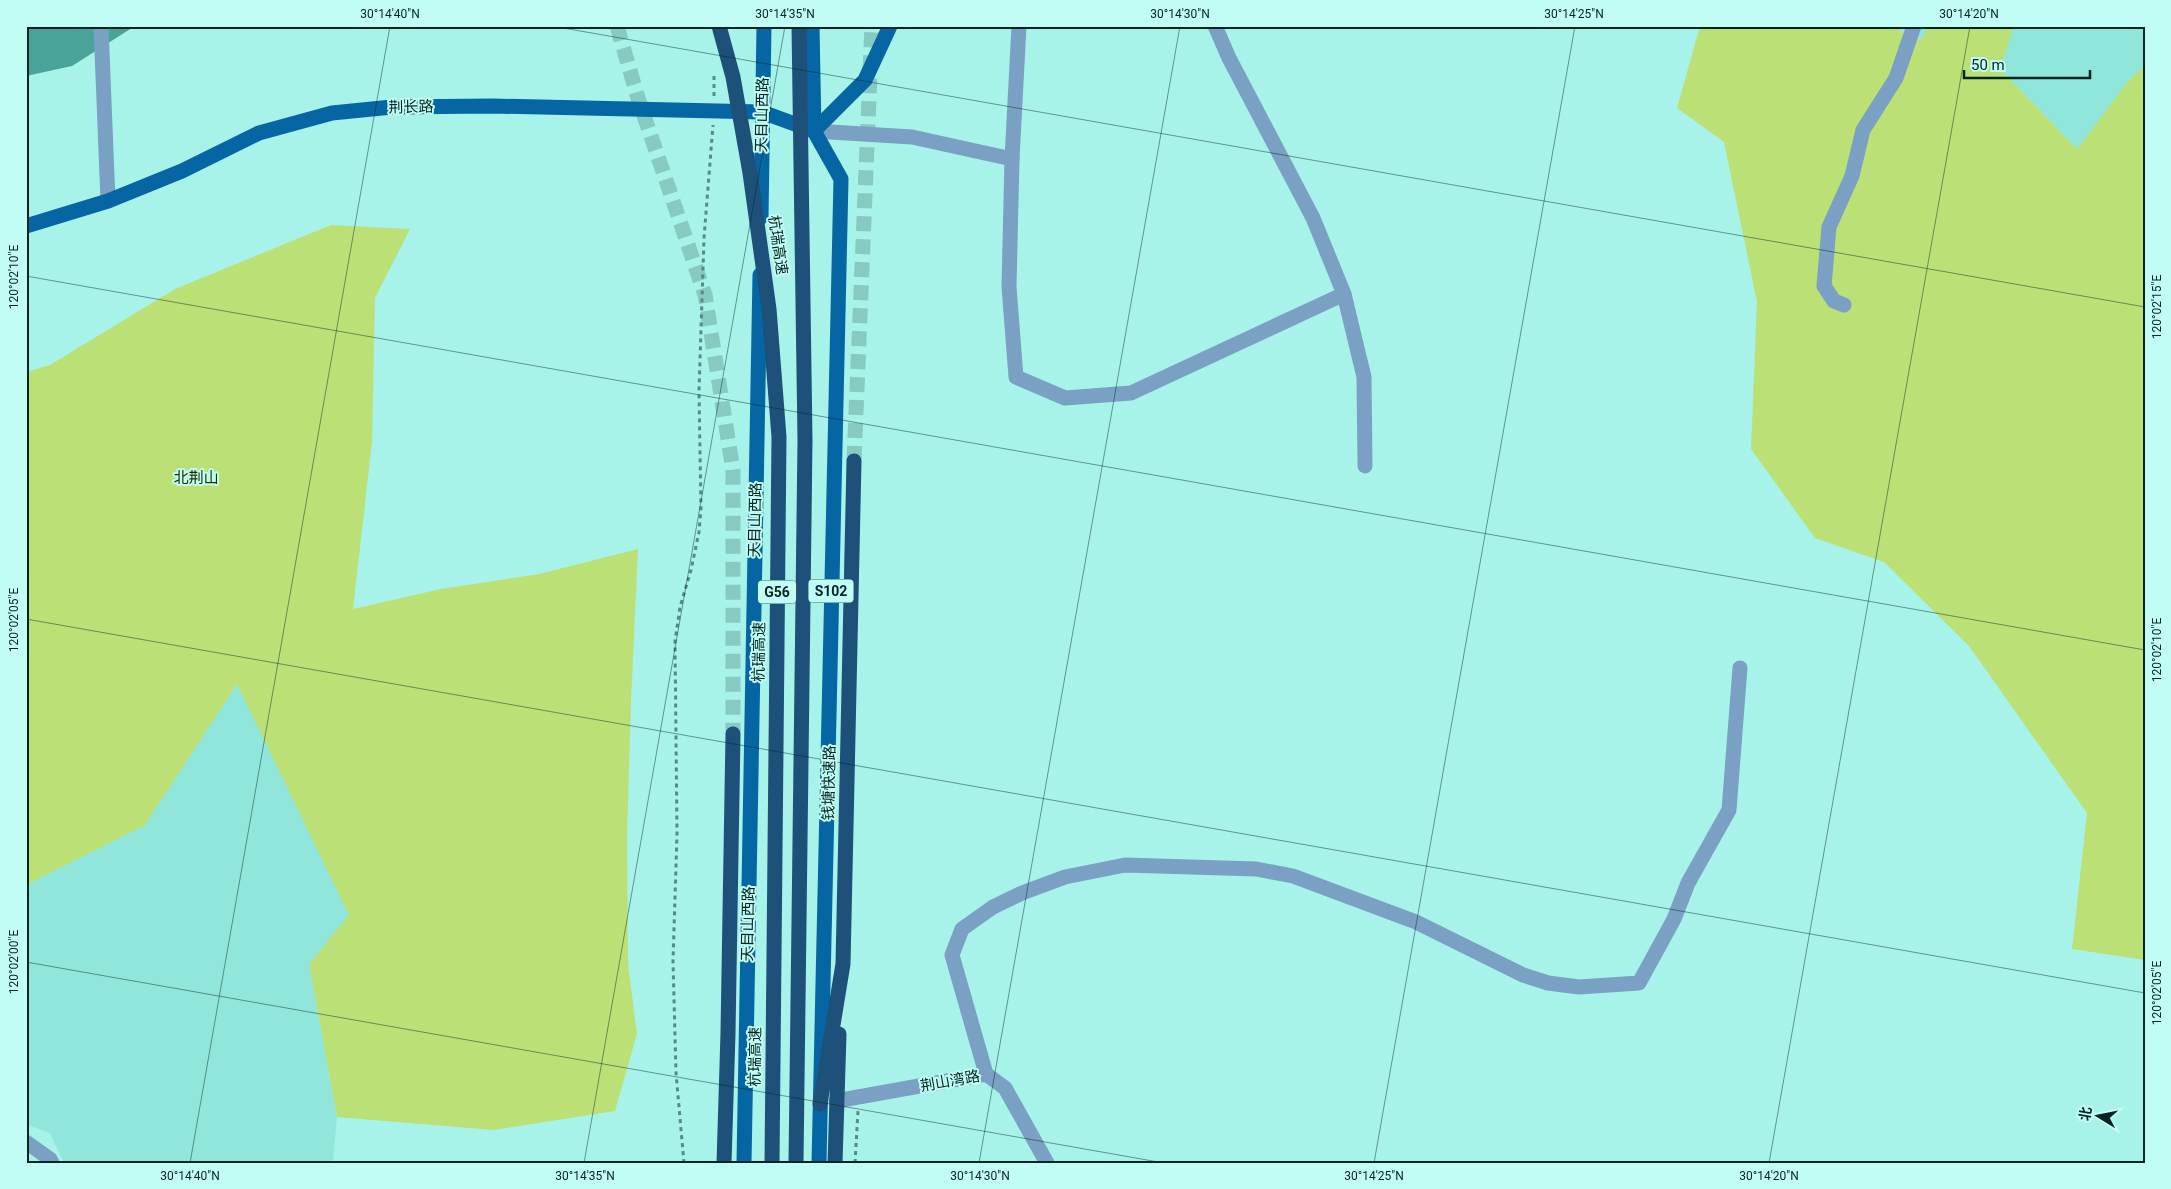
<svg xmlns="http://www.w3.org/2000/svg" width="2171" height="1189" viewBox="0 0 2171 1189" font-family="Roboto,'Noto Sans SC',sans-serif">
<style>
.built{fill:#91e6db}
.green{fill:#bae076}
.water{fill:#49a399}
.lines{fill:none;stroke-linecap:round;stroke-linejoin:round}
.highway-tunnel{stroke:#86cac1;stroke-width:15;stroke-dasharray:15 8;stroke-linecap:butt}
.path{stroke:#558b85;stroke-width:3;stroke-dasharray:4 4;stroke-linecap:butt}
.minor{stroke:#7aa0c3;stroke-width:15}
.major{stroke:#0566a3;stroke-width:15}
.highway{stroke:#1d517a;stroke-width:15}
.highway-bridge{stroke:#1d517a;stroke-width:15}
.ticks{fill:none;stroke:#042421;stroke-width:1;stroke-opacity:0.45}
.labels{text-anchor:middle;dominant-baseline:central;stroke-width:4;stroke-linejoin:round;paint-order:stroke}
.shield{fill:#c2fdf5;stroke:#3d6561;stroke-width:1}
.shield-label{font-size:14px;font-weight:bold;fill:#042421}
.street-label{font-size:15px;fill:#042421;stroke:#c2fdf5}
.park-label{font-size:15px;fill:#223001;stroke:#c2fdf5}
.neatline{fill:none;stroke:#042421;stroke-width:2}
.ticks-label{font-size:12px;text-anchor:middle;fill:#042421}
</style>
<rect width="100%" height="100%" fill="#a7f3e9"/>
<g class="built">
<polygon points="1899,26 2145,26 2145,65 2128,81 2077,150 2000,69 1921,40 1897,29"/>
<polygon points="237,684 353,911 309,964 337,1117 333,1163 64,1163 50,1133 26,1124 26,885 145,825"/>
</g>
<g class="green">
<polygon points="1700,26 1899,26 1898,30 1921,40 1928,26 2014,26 2000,69 2077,149 2128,81 2145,65 2145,960 2072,949 2087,813 1969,646 1884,562 1815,538 1751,449 1757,302 1724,142 1677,108"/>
<polygon points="331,225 410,229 375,298 372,442 353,609 441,589 539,574 638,549 631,701 627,836 628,964 637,1034 615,1111 494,1130 337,1117 309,964 349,915 237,684 145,825 26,885 26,372 50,365 175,289"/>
</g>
<polygon class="water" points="26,26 135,26 72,66 26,76"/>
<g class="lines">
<g class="highway-tunnel">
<polyline points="617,26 638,98 705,295 733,470 733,734"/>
<polyline points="854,461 872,26"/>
</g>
<g class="path">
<polyline points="714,96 714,72"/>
<polyline points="684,1163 676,1073 673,961 677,834 675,641 680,607 691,570 699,532 701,509 699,391 704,238 713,125"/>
<polyline points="855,1163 858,1111"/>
</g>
<g class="minor">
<polyline points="101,26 108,201"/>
<polyline points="1019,26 1012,159 1009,287 1016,377 1065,398 1131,393 1344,294 1364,377 1365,466"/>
<polyline points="1215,26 1229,58 1313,218 1344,294"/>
<polyline points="814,131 912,137 1012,159"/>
<polyline points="1844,305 1834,301 1824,286 1829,227 1852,176 1863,130 1896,78 1914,26"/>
<polyline points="986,1074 952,955 962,929 993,907 1022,893 1065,877 1125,865 1256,869 1293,876 1416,922 1523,975 1548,983 1579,987 1639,983 1674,919 1688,883 1729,810 1740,668"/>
<polyline points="836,1101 986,1074 1005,1088 1047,1163"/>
<polyline points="26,1142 50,1159 52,1163"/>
</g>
<g class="major">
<polyline points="812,26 814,131 841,179 819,1163"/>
<polyline points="761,217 764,26"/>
<polyline points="26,226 108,201 182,171 259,133 332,113 392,107 492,106 762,112 814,131 865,80 890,26"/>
<polyline points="744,1163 760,275"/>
</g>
<g class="highway">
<polyline points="820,1104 843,964 854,461"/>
<polyline points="724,1163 728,1033 733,734"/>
<polyline points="835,1163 839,1034"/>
</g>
<g class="highway-bridge">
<polyline points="719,26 733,77 750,173 769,309 779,437 772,1163"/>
<polyline points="796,1163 805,440 799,26"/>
</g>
</g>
<path class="ticks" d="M 552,26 L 2145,307M 26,276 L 2145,650M 26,619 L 2145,993M 26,962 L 1164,1163M 190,1163 L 390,26M 584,1163 L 785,26M 979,1163 L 1180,26M 1374,1163 L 1575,26M 1769,1163 L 1970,26"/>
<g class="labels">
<g class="shield">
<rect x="808.5" y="579.5" width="45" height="23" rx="4"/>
<rect x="758" y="580.5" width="38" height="23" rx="4"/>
</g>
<g class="shield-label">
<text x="831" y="591">S102</text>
<text x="777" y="592">G56</text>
</g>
<g class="street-label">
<text transform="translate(411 107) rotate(-1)">荆长路</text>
<text transform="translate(762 115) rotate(-89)">天目山西路</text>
<text transform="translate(778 245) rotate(82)">杭瑞高速</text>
<text transform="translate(755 520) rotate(-89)">天目山西路</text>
<text transform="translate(759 652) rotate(-89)">杭瑞高速</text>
<text transform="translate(829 783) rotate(-89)">钱塘快速路</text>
<text transform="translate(748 924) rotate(-89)">天目山西路</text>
<text transform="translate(755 1057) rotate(-89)">杭瑞高速</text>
<text transform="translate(950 1081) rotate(-10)">荆山湾路</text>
</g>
<g class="park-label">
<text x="196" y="478">北荆山</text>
</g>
</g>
<rect width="2171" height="1189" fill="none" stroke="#c2fdf5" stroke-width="55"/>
<g transform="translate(2098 1116) rotate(280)" stroke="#c2fdf5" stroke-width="4" paint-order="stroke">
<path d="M0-4L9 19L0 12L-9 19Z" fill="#042421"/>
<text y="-8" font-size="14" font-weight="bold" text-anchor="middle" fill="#042421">北</text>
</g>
<path d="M1964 70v8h126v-8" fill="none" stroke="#042421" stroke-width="2.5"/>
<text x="1971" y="70" font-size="15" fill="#042421" stroke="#c2fdf5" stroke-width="4" paint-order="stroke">50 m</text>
<rect x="28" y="28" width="2116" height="1134" class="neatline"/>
<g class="ticks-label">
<text x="390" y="18">30°14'40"N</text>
<text x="785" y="18">30°14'35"N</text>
<text x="1180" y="18">30°14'30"N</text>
<text x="1574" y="18">30°14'25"N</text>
<text x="1969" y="18">30°14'20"N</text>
<text transform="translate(14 277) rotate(-90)" y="4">120°02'10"E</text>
<text transform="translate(2157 307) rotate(-90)" y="4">120°02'15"E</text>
<text transform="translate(14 620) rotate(-90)" y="4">120°02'05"E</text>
<text transform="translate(2157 650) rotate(-90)" y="4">120°02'10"E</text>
<text transform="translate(14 962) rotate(-90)" y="4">120°02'00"E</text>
<text transform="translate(2157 993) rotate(-90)" y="4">120°02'05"E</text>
<text x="190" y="1180">30°14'40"N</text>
<text x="585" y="1180">30°14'35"N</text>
<text x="980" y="1180">30°14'30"N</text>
<text x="1374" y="1180">30°14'25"N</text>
<text x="1769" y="1180">30°14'20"N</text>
</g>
</svg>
